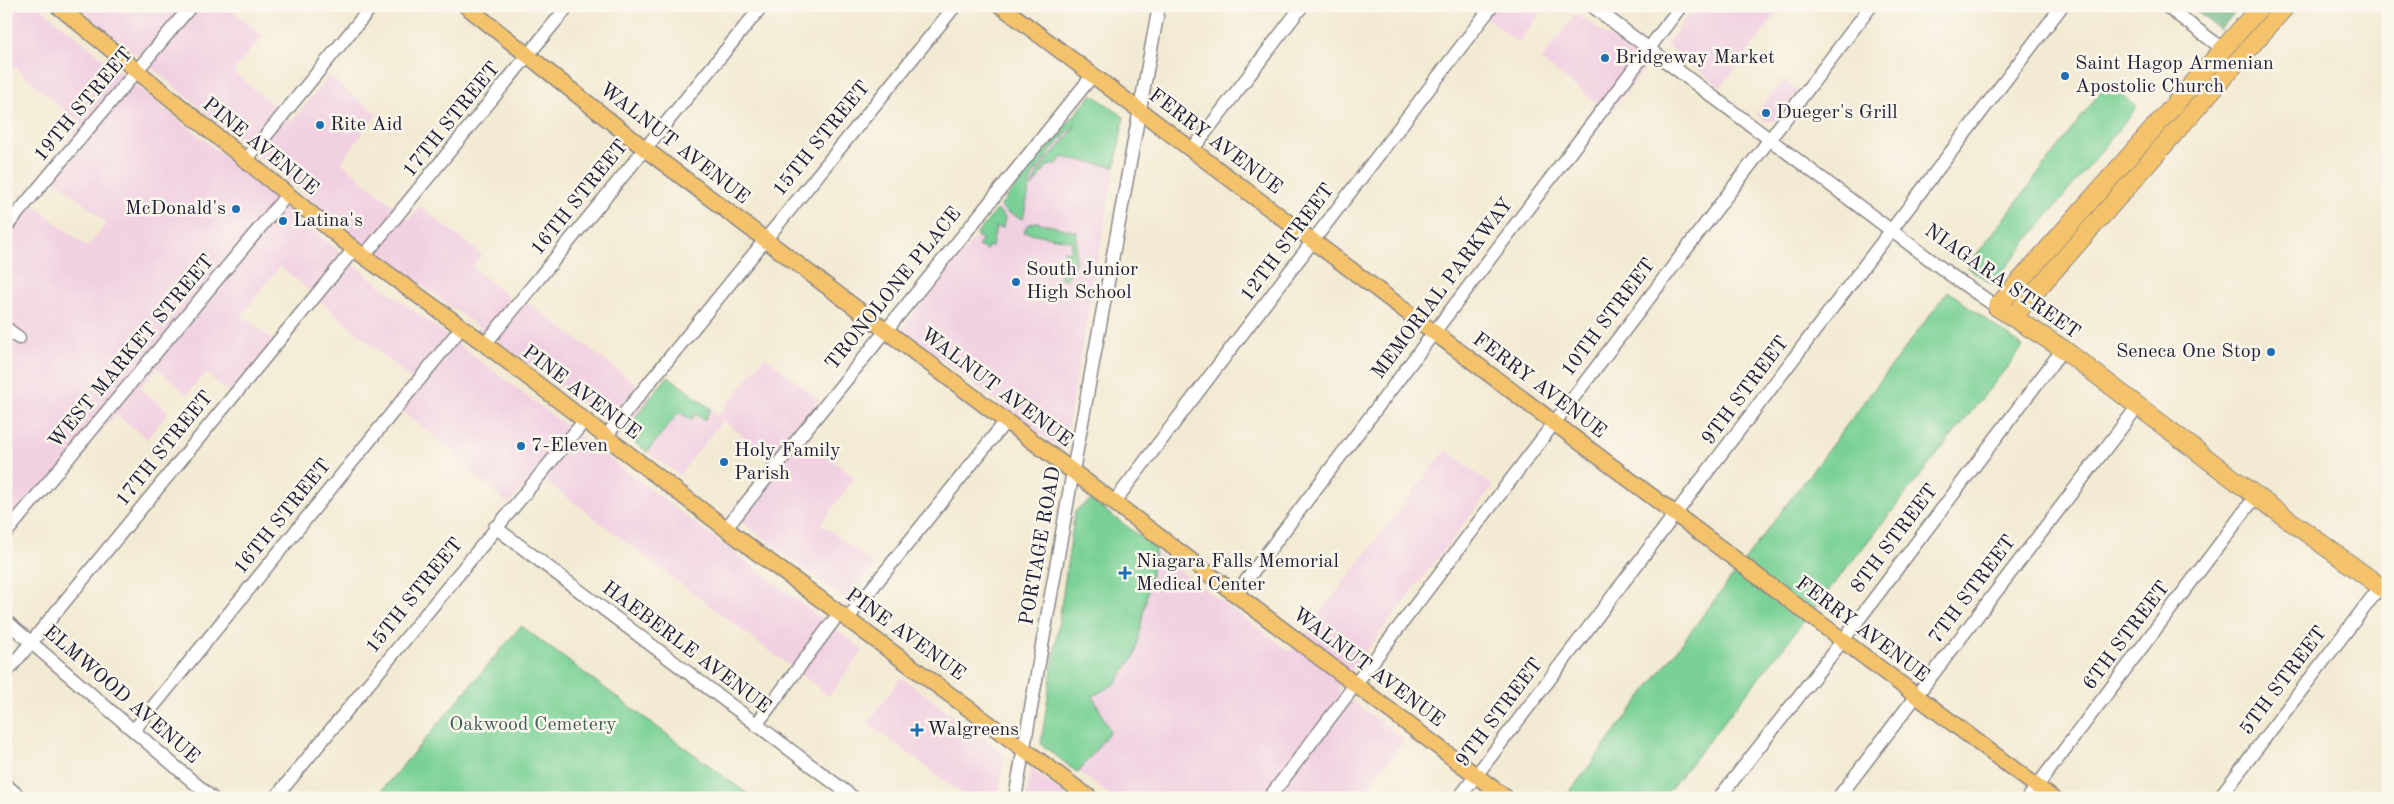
<svg xmlns="http://www.w3.org/2000/svg" width="2394" height="804" viewBox="0 0 2394 804" font-family="'Old Standard TT',serif">
<style>
.built{fill:#f1d0e2}
.green{fill:#7ad196;stroke:#4e7a68}
.forest{fill:#63b37f;stroke:#426a5d}
.lines{fill:none;stroke-linecap:round;stroke-linejoin:round}
.minor-casing{stroke:#8a8687;stroke-width:15}
.major-casing{stroke:#8a8687;stroke-width:18}
.highway-casing{stroke:#8a8687;stroke-width:20}
.minor{stroke:#fff;stroke-width:12}
.major{stroke:#f3c26a;stroke-width:15}
.highway{stroke:#f3c26a;stroke-width:18}
.poi-dot{fill:#1f6fb2;stroke:#fbf7ec;stroke-width:2}
.labels{text-anchor:middle;dominant-baseline:central;stroke-width:5;stroke-linejoin:round;paint-order:stroke}
.poi-label{font-size:20px;fill:#22223b;stroke:#fbf7ec;text-anchor:start}
.street-label{font-size:20px;fill:#22223b;stroke:#fbf7ec}
.park-label{font-size:20px;fill:#415f5b;stroke:#fbf7ec}
</style>
<rect width="100%" height="100%" fill="#fbf7ec"/>
<filter id="ink" filterUnits="userSpaceOnUse"><feTurbulence type="fractalNoise" baseFrequency=".02" numOctaves="2"/><feDisplacementMap in="SourceGraphic" scale="10" xChannelSelector="R" yChannelSelector="G"/><feConvolveMatrix kernelMatrix="1 2 1 2 8 2 1 2 1" color-interpolation-filters="sRGB"/></filter>
<filter id="wash" filterUnits="userSpaceOnUse"><feTurbulence type="fractalNoise" baseFrequency=".0096" numOctaves="4" result="noise"/><feDisplacementMap in="SourceGraphic" scale="20" xChannelSelector="R" yChannelSelector="G"/><feGaussianBlur stdDeviation="1.12" result="paint"/><feColorMatrix in="noise" values="0 0 0 0 0 0 0 0 0 0 0 0 0 0 0 0 0 1.4 0 .05"/><feComposite in="paint" operator="in"/></filter>
<g filter="url(#wash)">
<rect width="100%" height="100%" fill="#f3ead3"/>
<g class="built">
<polygon points="6,6 38,6 251,178 369,277 863,650 829,696 535,473 509,504 452,456 455,452 391,403 411,379 280,266 242,315 281,347 238,399 206,373 187,394 157,368 140,388 168,412 147,439 116,414 6,539 6,348 12,341 6,336 6,218 23,197 87,247 107,223 44,170 81,124 6,60"/>
<polygon points="77,6 226,6 262,36 233,72 292,121 329,76 377,114 341,162 409,219 420,206 482,255 472,267 512,300 533,306 652,396 623,433 360,240"/>
<polygon points="1482,6 1546,6 1518,42 1478,12"/>
<polygon points="1695,6 1783,6 1721,87 1666,45"/>
<polygon points="1576,14 1648,64 1610,113 1541,60"/>
<polygon points="1783,79 1798,91 1775,121 1766,122 1756,114"/>
<polygon points="1092,94 1124,117 1063,451 901,329"/>
<polygon points="765,356 819,400 794,432 855,478 821,524 877,566 851,600 847,601 731,514 773,460 723,420 679,475 647,452 679,412 695,414 704,420 711,409 719,415"/>
<polygon points="1446,450 1493,486 1337,689 1404,740 1361,798 1114,798 1045,746 1042,738 1077,508 1087,502 1290,652"/>
<polygon points="901,677 1005,755 998,798 964,798 965,796 868,723"/>
<polygon points="1031,769 1070,798 1026,798"/>
</g>
<g class="green">
<polygon points="2107,83 2137,107 1992,284 1967,267"/>
<path d="M 1092,94 L 1124,117 L 1115,167 L 1062,157 L 1057,164 L 1047,166 L 1032,187 C 1039,161 1065,146 1076,124 L 1054,147 L 1032,177 L 1023,219 L 1006,212 L 1000,206 Z"/>
<polygon points="997,210 1005,217 1003,228 996,227 992,247 988,246 987,250 978,246 983,240 976,235"/>
<polygon points="1036,222 1077,232 1075,264 1066,280 1060,277 1064,251 1070,252 1072,241 1024,232 1027,225"/>
<polygon points="1948,291 2023,347 1663,798 1565,798"/>
<polygon points="668,376 711,409 704,420 695,414 691,420 679,412 647,452 623,433"/>
<polygon points="1091,500 1156,548 1135,656 1115,684 1093,696 1110,731 1078,773 1041,744 1075,511"/>
<polygon points="521,626 753,798 375,798"/>
</g>
<polygon class="forest" points="2190,6 2240,6 2220,30"/>
</g>
<g filter="url(#ink)">
<g class="lines">
<defs>
<g id="minor">
<polyline points="1592,6 1952,276 1997,307"/>
<polyline points="2166,6 2223,49"/>
<polyline points="1192,150 1302,6"/>
<polyline points="245,161 372,6"/>
<polyline points="6,227 191,6"/>
<polyline points="364,256 568,6"/>
<polyline points="6,328 19,338"/>
<polyline points="485,344 762,6"/>
<polyline points="606,436 955,6"/>
<polyline points="1114,502 1492,6"/>
<polyline points="495,527 854,798"/>
<polyline points="726,528 1093,75"/>
<polyline points="6,533 287,195"/>
<polyline points="1236,594 1681,6"/>
<polyline points="848,618 1006,421"/>
<polyline points="6,621 212,798"/>
<polyline points="6,673 354,249"/>
<polyline points="756,725 840,612"/>
<polyline points="134,730 462,327"/>
<polyline points="6,785 21,798"/>
<polyline points="275,798 585,420"/>
<polyline points="1015,798 1073,471 1159,6"/>
<polyline points="1269,798 1871,6"/>
<polyline points="1459,798 2062,6"/>
<polyline points="1719,798 1843,640 2063,349"/>
<polyline points="1838,798 2138,406"/>
<polyline points="2028,798 2256,496"/>
<polyline points="2219,798 2380,587"/>
</g>
<g id="major">
<polyline points="58,6 354,249 485,344 759,554 1090,798"/>
<polyline points="466,6 645,149 1506,798"/>
<polyline points="1001,6 2052,798"/>
</g>
<g id="highway">
<polyline points="2261,6 1997,307 2063,349 2256,496 2388,592"/>
<polyline points="2013,317 2286,6"/>
</g>
</defs>
<use href="#minor" class="minor-casing"/>
<use href="#major" class="major-casing"/>
<use href="#highway" class="highway-casing"/>
<use href="#minor" class="minor"/>
<use href="#major" class="major"/>
<use href="#highway" class="highway"/>
</g>
</g>
<g class="poi-dot">
<circle cx="1605" cy="58" r="5"/>
<circle cx="2065" cy="76" r="5"/>
<circle cx="1766" cy="113" r="5"/>
<circle cx="320" cy="125" r="5"/>
<circle cx="236" cy="209" r="5"/>
<circle cx="283" cy="221" r="5"/>
<circle cx="1016" cy="282" r="5"/>
<circle cx="2271" cy="352" r="5"/>
<circle cx="521" cy="446" r="5"/>
<circle cx="724" cy="462" r="5"/>
<path d="M1122.5 565.5h5v5h5v5h-5v5h-5v-5h-5v-5h5z"/>
<path d="M914.5 722.5h5v5h5v5h-5v5h-5v-5h-5v-5h5z"/>
</g>
<g class="labels">
<g class="poi-label">
<text x="1615" y="58">Bridgeway Market</text>
<text x="2075" y="64">Saint Hagop Armenian<tspan x="2075" dy="23">Apostolic Church</tspan></text>
<text x="1776" y="113">Dueger's Grill</text>
<text x="330" y="125">Rite Aid</text>
<text x="226" y="209" text-anchor="end">McDonald's</text>
<text x="293" y="221">Latina's</text>
<text x="1026" y="270">South Junior<tspan x="1026" dy="23">High School</tspan></text>
<text x="2261" y="352" text-anchor="end">Seneca One Stop</text>
<text x="531" y="446">7-Eleven</text>
<text x="734" y="451">Holy Family<tspan x="734" dy="23">Parish</tspan></text>
<text x="1136" y="562">Niagara Falls Memorial<tspan x="1136" dy="23">Medical Center</tspan></text>
<text x="927" y="730">Walgreens</text>
</g>
<g class="street-label">
<text transform="translate(84 105) rotate(-50)">19TH STREET</text>
<text transform="translate(452 120) rotate(-51)">17TH STREET</text>
<text transform="translate(822 139) rotate(-51)">15TH STREET</text>
<text transform="translate(1215 142) rotate(37)">FERRY AVENUE</text>
<text transform="translate(674 144) rotate(38)">WALNUT AVENUE</text>
<text transform="translate(260 147) rotate(39)">PINE AVENUE</text>
<text transform="translate(580 198) rotate(-51)">16TH STREET</text>
<text transform="translate(1288 243) rotate(-53)">12TH STREET</text>
<text transform="translate(2002 282) rotate(35)">NIAGARA STREET</text>
<text transform="translate(894 289) rotate(-51)">TRONOLONE PLACE</text>
<text transform="translate(1443 289) rotate(-53)">MEMORIAL PARKWAY</text>
<text transform="translate(1609 318) rotate(-53)">10TH STREET</text>
<text transform="translate(132 352) rotate(-50)">WEST MARKET STREET</text>
<text transform="translate(1539 386) rotate(37)">FERRY AVENUE</text>
<text transform="translate(996 388) rotate(37)">WALNUT AVENUE</text>
<text transform="translate(1746 391) rotate(-53)">9TH STREET</text>
<text transform="translate(581 393) rotate(37)">PINE AVENUE</text>
<text transform="translate(165 449) rotate(-51)">17TH STREET</text>
<text transform="translate(283 517) rotate(-51)">16TH STREET</text>
<text transform="translate(1895 539) rotate(-53)">8TH STREET</text>
<text transform="translate(1041 546) rotate(-80)">PORTAGE ROAD</text>
<text transform="translate(1973 590) rotate(-53)">7TH STREET</text>
<text transform="translate(415 596) rotate(-51)">15TH STREET</text>
<text transform="translate(1862 630) rotate(37)">FERRY AVENUE</text>
<text transform="translate(905 635) rotate(36)">PINE AVENUE</text>
<text transform="translate(2127 636) rotate(-53)">6TH STREET</text>
<text transform="translate(686 648) rotate(37)">HAEBERLE AVENUE</text>
<text transform="translate(1368 668) rotate(37)">WALNUT AVENUE</text>
<text transform="translate(2284 681) rotate(-53)">5TH STREET</text>
<text transform="translate(121 695) rotate(41)">ELMWOOD AVENUE</text>
<text transform="translate(1500 713) rotate(-53)">9TH STREET</text>
</g>
<g class="park-label">
<text x="533" y="725">Oakwood Cemetery</text>
</g>
</g>
<rect width="2394" height="804" fill="none" stroke="#fbf7ec" stroke-width="25"/>
</svg>
